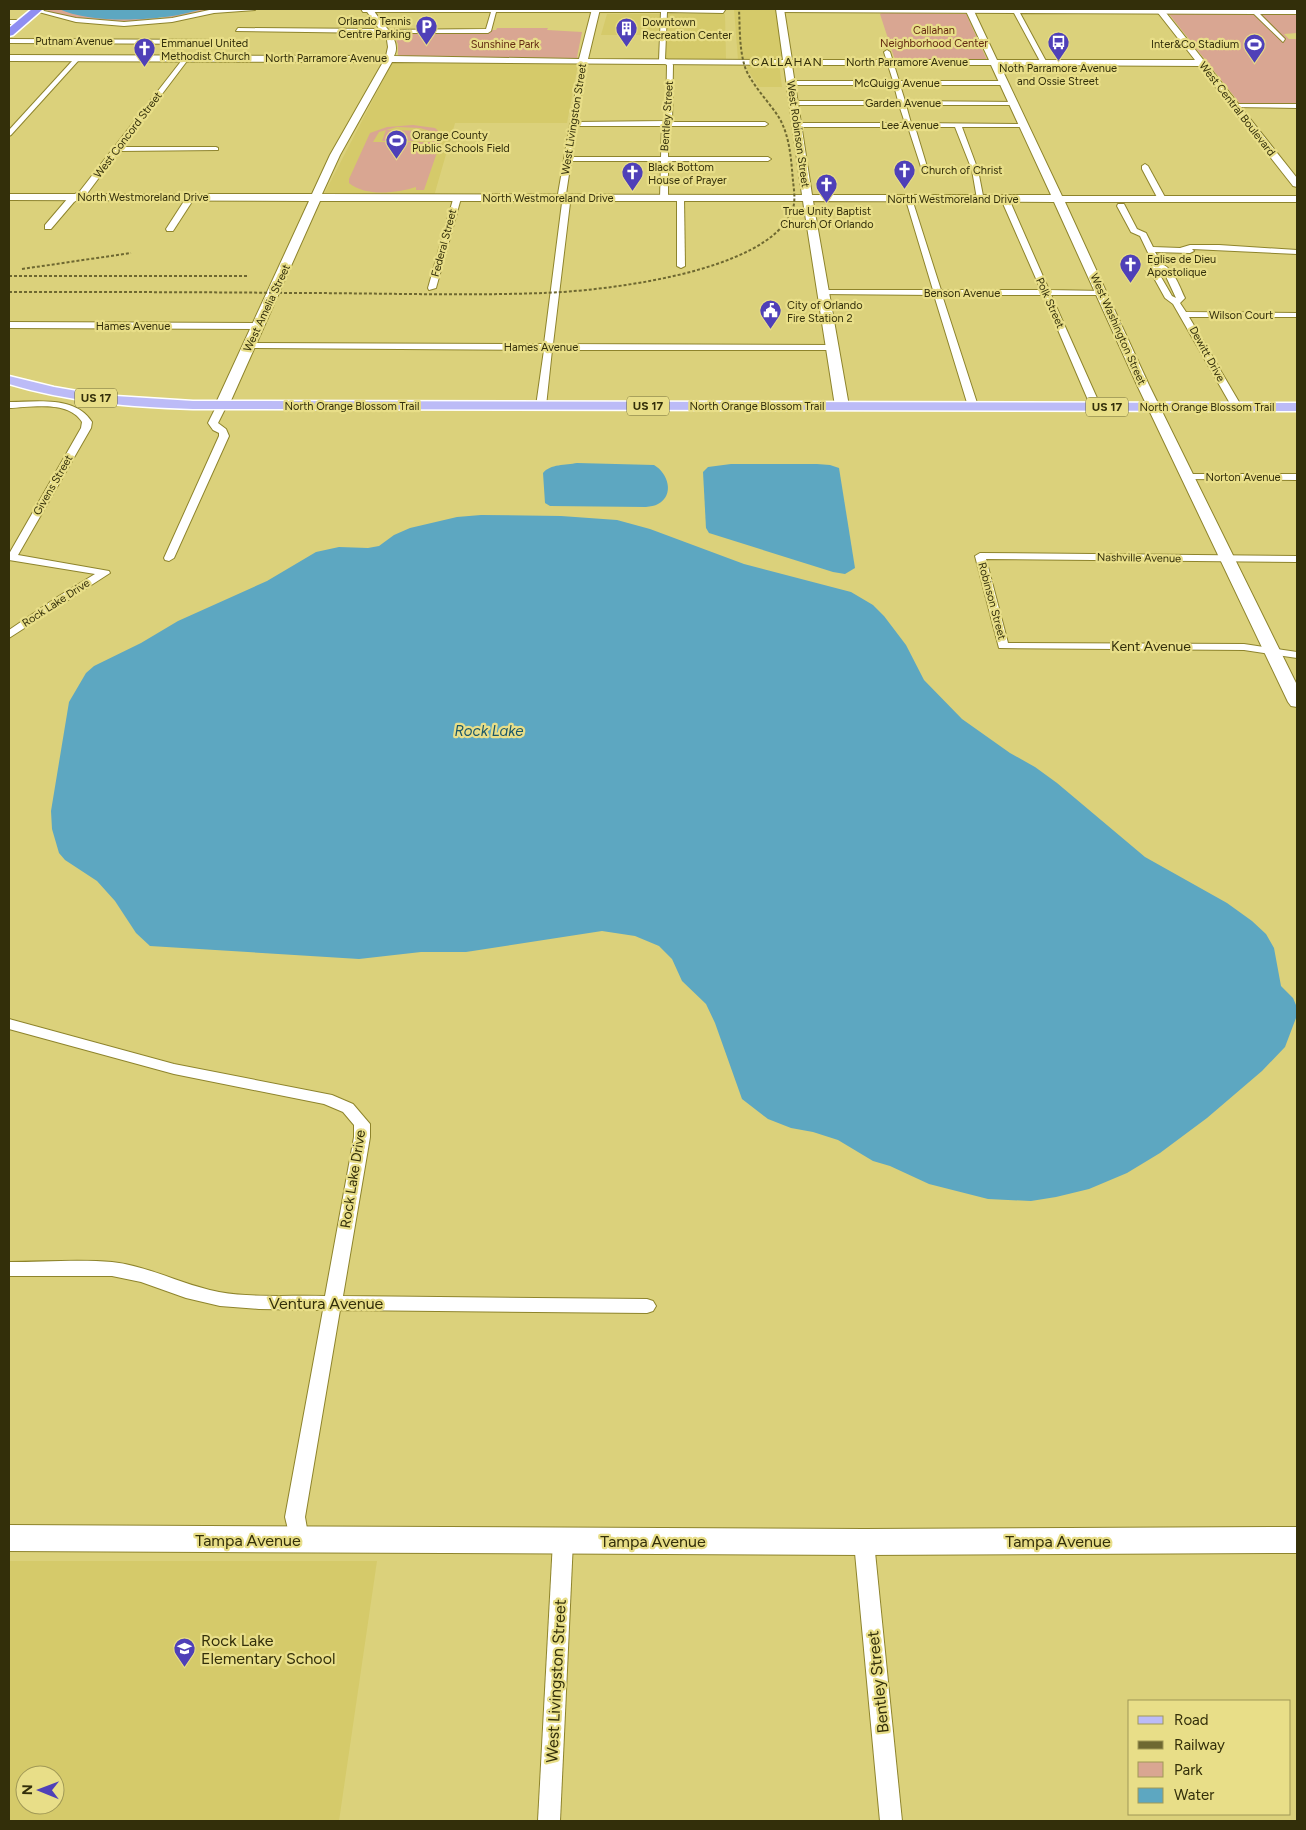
<svg xmlns="http://www.w3.org/2000/svg" width="1306" height="1830" viewBox="0 0 1306 1830" font-family="Figtree,sans-serif">
<style>
.built{fill:#d5ca6a;fill-rule:evenodd}
.green{fill:#d9a692;fill-rule:evenodd}
.water{fill:#5da7c1}
.lines{fill:none;stroke-linecap:round;stroke-linejoin:round}
.street-casing{stroke:#8e842c;stroke-width:2}
.secondary-casing{stroke:#8e842c;stroke-width:2}
.primary-casing{stroke:#fff;stroke-width:3}
.highway-casing{stroke:#fff;stroke-width:3}
.street{fill:#fff;fill-rule:evenodd}
.secondary{fill:#fff;fill-rule:evenodd}
.primary{fill:#bcbbf7;fill-rule:evenodd}
.highway{fill:#8f8ef2;fill-rule:evenodd}
.rail{stroke:#6e6831;stroke-width:2;stroke-dasharray:3 2;stroke-linecap:butt}
.labels{text-anchor:middle;dominant-baseline:central;stroke-width:4.5;stroke-linejoin:round;paint-order:stroke}
.far-poi-label{font-size:11px;fill:#332f0a;stroke:#e8de88;text-anchor:start}
.far-park-label{font-size:11px;fill:#642b12;stroke:#e8de88}
.far-street-label{font-size:11px;fill:#332f0a;stroke:#e8de88}
.far-neighbourhood-label{font-size:12px;letter-spacing:1px;fill:#332f0a;stroke:#e8de88}
.shield{fill:#e8de88;stroke:#696430;stroke-width:1}
.shield-label{font-size:12px;font-weight:bold;fill:#332f0a}
.street-label{font-size:14px;fill:#332f0a;stroke:#e8de88}
.water-label{font-size:15px;font-style:italic;fill:#1a576a;stroke:#e8de88}
.near-street-label{font-size:16px;fill:#332f0a;stroke:#e8de88}
.near-poi-label{font-size:16px;fill:#332f0a;stroke:#e8de88;text-anchor:start}
</style>
<rect width="100%" height="100%" fill="#dbd17b"/>
<g class="built">
<polygon points="734,9 780,9 786,62 779,63 782,87 759,87 747,69 749,60 738,60"/>
<polygon points="607,14 725,14 726,59 658,59 660,35 601,35"/>
<polygon points="392,63 578,64 567,123 455,123 434,196 323,196"/>
<path d="M 9,1561 L 377,1561 L 339,1821 L 9,1821 ZM 25,1775 L 55,1775 L 55,1805 L 25,1805 Z"/>
</g>
<g class="green">
<path d="M 47,9 L 59,9 L 87,16 L 128,19 L 160,18 L 202,9 L 244,9 C 185,13 126,30 67,17 C 60,15 50,15 47,9 Z"/>
<polygon points="883,12 966,14 987,60 895,60 880,14"/>
<polygon points="1171,13 1297,13 1297,33 1284,34 1289,39 1297,39 1297,105 1241,105 1169,14"/>
<polygon points="497,28 548,28 547,30 582,32 577,57 579,58 402,57 398,55 398,44 393,34 395,33 490,33 491,30 496,30"/>
<path d="M 413,125 L 435,128 L 443,135 L 424,190 L 416,190 L 416,187 C 397,193 366,197 349,183 L 349,179 L 370,133 L 387,127 ZM 397,127 L 420,128 L 433,132 L 435,135 L 432,142 L 373,142 L 379,132 Z"/>
<polygon points="386,130 428,131 425,141 382,141"/>
</g>
<g class="water">
<path d="M 59,9 L 202,9 C 168,21 92,25 59,9 Z"/>
<path d="M 577,463 L 654,465 C 668,473 675,495 658,504 C 655,506 650,506 646,507 L 550,506 L 545,503 L 543,473 C 550,464 566,465 577,463 Z"/>
<polygon points="731,464 817,464 830,465 839,468 855,568 845,574 833,572 709,533 706,528 703,472 708,467"/>
<polygon points="481,515 561,516 617,520 650,529 744,564 851,592 873,605 884,616 906,645 924,680 962,719 1010,753 1035,767 1057,783 1145,857 1227,903 1252,921 1266,934 1274,948 1281,986 1293,998 1296,1005 1296,1018 1285,1047 1262,1071 1207,1118 1160,1153 1127,1173 1089,1189 1056,1197 1031,1201 988,1199 929,1184 890,1166 873,1161 838,1140 813,1132 791,1128 768,1119 742,1099 715,1023 706,1004 682,981 672,959 659,946 635,936 602,931 466,952 421,952 359,959 150,946 136,933 115,901 97,881 65,860 59,853 52,829 51,811 69,702 86,673 94,666 141,643 178,621 267,581 316,552 339,547 368,548 379,546 394,535 410,528 457,517"/>
</g>
<g class="lines">
<defs>
<g id="street">
<polygon points="35,9 76,18 124,22 172,18 214,9 255,10 214,13 172,22 124,26 76,22 35,11"/>
<path d="M 361,9 L 725,10 L 723,13 L 667,12 L 665,59 L 671,61 L 673,65 L 672,122 L 765,122 L 768,124 L 765,126 L 668,126 L 668,157 L 768,157 L 771,159 L 768,161 L 668,161 L 668,198 L 664,200 L 660,198 L 661,161 L 571,161 L 566,194 L 570,203 L 553,344 L 832,345 L 835,346 L 835,350 L 552,350 L 546,406 L 541,409 L 536,406 L 544,350 L 246,348 L 246,344 L 249,343 L 544,344 L 562,203 L 558,194 L 581,61 L 586,62 L 577,122 L 666,121 L 667,65 L 659,60 L 661,12 L 496,12 L 491,31 L 488,33 L 384,33 L 382,30 L 486,29 L 491,12 L 363,12 ZM 576,126 L 662,126 L 661,157 L 571,157 Z"/>
<polygon points="780,9 1251,10 1250,9 1256,9 1297,10 1297,14 1260,14 1285,39 1283,42 1254,14 1020,13 1047,63 1044,65 1041,63 1014,13 778,12"/>
<polygon points="238,28 377,29 380,31 377,33 236,31"/>
<polygon points="9,39 230,40 233,42 230,44 9,43"/>
<polygon points="887,50 890,52 899,81 1004,81 1007,83 1004,85 900,85 905,101 1016,102 1016,104 1014,105 906,105 911,123 1025,124 1026,125 1023,127 962,127 978,170 984,201 977,199 972,170 955,127 915,127 928,170 925,172 922,170 908,127 797,127 794,125 797,123 905,123 899,105 793,105 790,103 793,101 898,101 894,85 790,85 787,83 790,81 893,81 884,52"/>
<polygon points="73,60 78,61 11,135 9,136 9,130"/>
<polygon points="182,60 187,61 122,147 216,147 218,148 218,150 119,151 86,195 74,202 51,229 45,229 45,225 68,198 80,191"/>
<polygon points="1234,104 1297,104 1297,108 1232,107 1232,105"/>
<polygon points="1145,164 1148,166 1166,199 1165,201 1159,201 1142,169 1142,166"/>
<polygon points="188,195 195,197 173,231 167,231 166,229"/>
<polygon points="454,196 461,198 436,288 429,290 428,288"/>
<polygon points="677,196 684,198 685,266 681,268 677,266"/>
<polygon points="905,197 912,199 941,290 1041,290 1001,199 1005,197 1009,199 1049,290 1104,291 1104,295 1051,295 1101,407 1099,409 1093,409 1091,407 1043,295 942,295 978,406 973,409 968,406 934,295 819,294 819,290 933,290"/>
<polygon points="1118,204 1124,204 1137,229 1146,233 1153,247 1180,248 1190,245 1219,245 1297,250 1297,254 1192,249 1194,251 1190,253 1155,252 1158,257 1151,259 1140,236 1131,232 1117,206"/>
<path d="M 1155,263 C 1172,262 1179,286 1185,298 L 1180,303 L 1186,312 L 1297,313 L 1297,317 L 1189,317 L 1242,407 L 1240,409 L 1234,409 L 1232,407 L 1173,304 L 1165,298 L 1149,269 ZM 1159,268 L 1163,270 L 1176,298 L 1172,296 L 1157,270 Z"/>
<polygon points="9,322 258,323 262,326 258,329 9,328"/>
<path d="M 9,402 C 36,402 75,395 92,422 L 91,428 L 18,555 L 109,571 L 110,573 L 9,638 L 9,630 L 59,596 L 95,574 L 9,560 L 9,554 L 81,428 L 82,422 C 69,400 31,407 9,408 Z"/>
<polygon points="222,402 227,405 218,423 226,429 229,436 174,558 169,561 165,560 164,558 219,436 219,433 213,430 208,423 217,405"/>
<polygon points="1189,474 1297,474 1297,480 1186,479 1186,475"/>
<polygon points="980,553 1297,556 1297,562 986,559 1008,643 1244,644 1297,652 1297,658 1244,650 999,648 975,556"/>
<path d="M 9,1019 L 174,1064 L 332,1095 L 353,1104 L 370,1124 L 370,1137 L 343,1296 L 647,1299 L 653,1301 L 656,1306 L 653,1311 L 647,1313 L 340,1310 L 305,1517 L 309,1540 L 306,1546 L 299,1549 L 292,1546 L 285,1517 L 323,1310 L 259,1309 L 220,1306 L 186,1298 L 141,1282 L 112,1276 L 9,1276 L 9,1262 C 41,1262 81,1259 112,1262 C 149,1266 182,1285 219,1292 C 253,1298 290,1295 325,1296 L 354,1137 L 354,1125 L 343,1112 L 324,1104 L 174,1074 L 9,1029 Z"/>
<polygon points="563,1532 570,1535 573,1541 560,1821 538,1821 553,1541 556,1535"/>
<polygon points="864,1533 871,1536 874,1542 902,1821 880,1821 854,1542 857,1536"/>
</g>
<g id="secondary">
<path d="M 365,9 L 373,9 C 380,23 403,39 394,56 L 579,59 L 592,9 L 600,9 L 588,59 L 783,60 L 776,9 L 784,9 L 792,60 L 989,60 L 965,9 L 973,9 L 997,60 L 1195,60 L 1155,9 L 1163,9 L 1297,178 L 1297,187 L 1293,186 L 1199,66 L 1000,65 L 1062,196 L 1297,196 L 1297,202 L 1065,202 L 1149,385 L 1297,685 L 1297,707 L 1291,706 L 1288,702 L 1137,385 L 1054,202 L 813,201 L 849,406 L 842,410 L 835,406 L 803,201 L 320,201 L 229,405 L 222,409 L 217,408 L 215,405 L 309,201 L 9,200 L 9,194 L 312,194 L 330,155 L 383,62 L 9,61 L 9,55 L 386,56 L 388,47 L 387,40 ZM 392,62 L 784,65 L 802,195 L 322,194 L 340,155 ZM 792,65 L 991,65 L 1051,195 L 812,195 Z"/>
<polygon points="9,20 22,20 26,22 22,24 9,24"/>
<polygon points="9,1525 864,1529 1297,1527 1297,1553 864,1555 9,1551"/>
</g>
<path id="primary" d="M 9,376 L 54,387 L 100,395 L 193,401 L 1297,403 L 1297,411 L 193,409 C 130,407 69,402 9,384 Z"/>
<polygon id="highway" points="32,9 43,9 13,35 9,36 9,28"/>
</defs>
<use href="#street" class="street-casing"/>
<use href="#secondary" class="secondary-casing"/>
<use href="#primary" class="primary-casing"/>
<use href="#highway" class="highway-casing"/>
<use href="#street" class="street"/>
<use href="#secondary" class="secondary"/>
<use href="#primary" class="primary"/>
<use href="#highway" class="highway"/>
<g class="rail">
<polyline points="22,269 131,253"/>
<polyline points="9,276 249,276"/>
<path d="M 9,292 C 105,292 201,292 296,293 C 378,293 461,296 543,293 C 602,291 767,273 792,211 C 796,202 794,190 793,181 C 791,159 790,135 778,116 C 768,101 754,87 746,70 C 739,51 740,29 739,9"/>
</g>
</g>
<defs>
<symbol id="parking-pin" viewBox="-11 -11 22 30"><path d="M0 17L-7.5 6A9.5 9.5 0 1 1 7.5 6Z" fill="#4f40b8" stroke="#e8de88"/><path d="M-3.5-5.5H1a3.5 3.5 0 0 1 0 7H-1V5.5H-3.5ZM-1-3.4V-.6H.8a1.4 1.4 0 0 0 0-2.8Z" fill="#fff"/></symbol>
<symbol id="building-pin" viewBox="-11 -11 22 30"><path d="M0 17L-7.5 6A9.5 9.5 0 1 1 7.5 6Z" fill="#4f40b8" stroke="#e8de88"/><path d="M-4-6H4V6H1V3H-1V6H-4ZM-2.5-4.3h1.7v1.8h-1.7ZM.8-4.3h1.7v1.8H.8ZM-2.5-1h1.7V.8h-1.7ZM.8-1h1.7V.8H.8Z" fill="#fff"/></symbol>
<symbol id="bus-pin" viewBox="-11 -11 22 30"><path d="M0 17L-7.5 6A9.5 9.5 0 1 1 7.5 6Z" fill="#4f40b8" stroke="#e8de88"/><path d="M-5-6H5V4H4V6H2V4H-2V6H-4V4H-5ZM-3.5-4V0h7V-4ZM-3.5 1.2v1.5H-2V1.2ZM2 1.2v1.5H3.5V1.2Z" fill="#fff"/></symbol>
<symbol id="stadium-pin" viewBox="-11 -11 22 30"><path d="M0 17L-7.5 6A9.5 9.5 0 1 1 7.5 6Z" fill="#4f40b8" stroke="#e8de88"/><path d="M0-5a6.5 5 0 1 0 0 10a6.5 5 0 1 0 0-10ZM-3.5-1.8h7v3.6h-7Z" fill="#fff"/></symbol>
<symbol id="church-pin" viewBox="-11 -11 22 30"><path d="M0 17L-7.5 6A9.5 9.5 0 1 1 7.5 6Z" fill="#4f40b8" stroke="#e8de88"/><path d="M-1.2-6h2.4v3.5h3.3v2.4h-3.3V6h-2.4V-.1h-3.3v-2.4h3.3Z" fill="#fff"/></symbol>
<symbol id="civic-pin" viewBox="-11 -11 22 30"><path d="M0 17L-7.5 6A9.5 9.5 0 1 1 7.5 6Z" fill="#4f40b8" stroke="#e8de88"/><path d="M-.6-6.5H3V-4.5H.6V-3L4-1V1h2V6H-6V1h2V-1L-.6-3ZM-1.2 2.5V6h2.4V2.5Z" fill="#fff"/></symbol>
<symbol id="school-pin" viewBox="-11 -11 22 30"><path d="M0 17L-7.5 6A9.5 9.5 0 1 1 7.5 6Z" fill="#4f40b8" stroke="#e8de88"/><path d="M0-5L7-2L0 1L-7-2ZM-4 1L0 2.5L4 1V4Q0 6-4 4Z" fill="#fff"/></symbol>
</defs>
<g fill-rule="evenodd">
<use href="#parking-pin" x="414" y="14" width="25" height="34"/>
<use href="#building-pin" x="614" y="16" width="25" height="34"/>
<use href="#bus-pin" x="1046" y="30" width="25" height="34"/>
<use href="#stadium-pin" x="1242" y="32" width="25" height="34"/>
<use href="#church-pin" x="132" y="36" width="25" height="34"/>
<use href="#stadium-pin" x="384" y="128" width="25" height="34"/>
<use href="#church-pin" x="892" y="158" width="25" height="34"/>
<use href="#church-pin" x="620" y="160" width="25" height="34"/>
<use href="#church-pin" x="814" y="172" width="25" height="34"/>
<use href="#church-pin" x="1118" y="252" width="25" height="34"/>
<use href="#civic-pin" x="758" y="298" width="25" height="34"/>
<use href="#school-pin" x="172" y="1636" width="25" height="34"/>
</g>
<g class="labels">
<g class="far-poi-label">
<text x="411" y="21" text-anchor="end">Orlando Tennis<tspan x="411" dy="13">Centre Parking</tspan></text>
<text x="642" y="22">Downtown<tspan x="642" dy="13">Recreation Center</tspan></text>
<text x="161" y="43">Emmanuel United<tspan x="161" dy="13">Methodist Church</tspan></text>
<text x="1239" y="44" text-anchor="end">Inter&amp;Co Stadium</text>
<text x="1058" y="68" text-anchor="middle">Noth Parramore Avenue<tspan x="1058" dy="13">and Ossie Street</tspan></text>
<text x="412" y="135">Orange County<tspan x="412" dy="13">Public Schools Field</tspan></text>
<text x="648" y="167">Black Bottom<tspan x="648" dy="13">House of Prayer</tspan></text>
<text x="921" y="170">Church of Christ</text>
<text x="827" y="211" text-anchor="middle">True Unity Baptist<tspan x="827" dy="13">Church Of Orlando</tspan></text>
<text x="1147" y="259">Eglise de Dieu<tspan x="1147" dy="13">Apostolique</tspan></text>
<text x="787" y="305">City of Orlando<tspan x="787" dy="13">Fire Station 2</tspan></text>
</g>
<g class="far-park-label">
<text x="934" y="30">Callahan<tspan x="934" dy="13">Neighborhood Center</tspan></text>
<text x="505" y="44">Sunshine Park</text>
</g>
<g class="far-street-label">
<text x="74" y="41">Putnam Avenue</text>
<text x="326" y="58">North Parramore Avenue</text>
<text x="907" y="62">North Parramore Avenue</text>
<text x="897" y="83">McQuigg Avenue</text>
<text x="903" y="103">Garden Avenue</text>
<text transform="translate(1237 109) rotate(52)">West Central Boulevard</text>
<text transform="translate(667 116) rotate(-86)">Bentley Street</text>
<text transform="translate(574 119) rotate(-81)">West Livingston Street</text>
<text x="910" y="125">Lee Avenue</text>
<text transform="translate(798 134) rotate(82)">West Robinson Street</text>
<text transform="translate(128 135) rotate(-53)">West Concord Street</text>
<text x="143" y="197">North Westmoreland Drive</text>
<text x="548" y="198">North Westmoreland Drive</text>
<text x="953" y="199">North Westmoreland Drive</text>
<text transform="translate(444 243) rotate(-75)">Federal Street</text>
<text x="962" y="293">Benson Avenue</text>
<text transform="translate(1050 303) rotate(66)">Polk Street</text>
<text transform="translate(267 308) rotate(-65)">West Amelia Street</text>
<text x="1241" y="315">Wilson Court</text>
<text x="133" y="326">Hames Avenue</text>
<text transform="translate(1118 329) rotate(66)">West Washington Street</text>
<text x="541" y="347">Hames Avenue</text>
<text transform="translate(1207 354) rotate(61)">Dewitt Drive</text>
<text x="352" y="406">North Orange Blossom Trail</text>
<text x="757" y="406">North Orange Blossom Trail</text>
<text x="1207" y="407">North Orange Blossom Trail</text>
<text x="1243" y="477">Norton Avenue</text>
<text transform="translate(53 485) rotate(-60)">Givens Street</text>
<text transform="translate(1139 558) rotate(1)">Nashville Avenue</text>
<text transform="translate(992 601) rotate(75)">Robinson Street</text>
<text transform="translate(56 603) rotate(-33)">Rock Lake Drive</text>
</g>
<g class="far-neighbourhood-label">
<text x="787" y="62">CALLAHAN</text>
</g>
<g class="shield">
<rect x="75" y="388.5" width="42" height="19" rx="4"/>
<rect x="627" y="396.5" width="42" height="19" rx="4"/>
<rect x="1086" y="397.5" width="42" height="19" rx="4"/>
</g>
<g class="shield-label">
<text x="96" y="398">US 17</text>
<text x="648" y="406">US 17</text>
<text x="1107" y="407">US 17</text>
</g>
<g class="street-label">
<text x="1151" y="646">Kent Avenue</text>
<text transform="translate(353 1179) rotate(-81)">Rock Lake Drive</text>
</g>
<g class="water-label">
<text x="489" y="731">Rock Lake</text>
</g>
<g class="near-street-label">
<text x="326" y="1303">Ventura Avenue</text>
<text x="248" y="1540">Tampa Avenue</text>
<text x="653" y="1541">Tampa Avenue</text>
<text x="1058" y="1541">Tampa Avenue</text>
<text transform="translate(556 1681) rotate(-87)">West Livingston Street</text>
<text transform="translate(878 1682) rotate(-96)">Bentley Street</text>
</g>
<g class="near-poi-label">
<text x="201" y="1640">Rock Lake<tspan x="201" dy="18">Elementary School</tspan></text>
</g>
</g>
<rect width="1306" height="1830" fill="none" stroke="#332f0a" stroke-width="20"/>
<rect x="1128" y="1700" width="162" height="115" fill="#e8de88" stroke="#a09856"/>
<rect x="1138" y="1716" width="25" height="8" fill="#bcbbf7" stroke="#a09856"/>
<text x="1174" y="1725" font-size="15" fill="#332f0a">Road</text>
<rect x="1138" y="1741" width="25" height="8" fill="#6e6831" stroke="#a09856"/>
<text x="1174" y="1750" font-size="15" fill="#332f0a">Railway</text>
<rect x="1138" y="1762" width="25" height="15" fill="#d9a692" stroke="#a09856"/>
<text x="1174" y="1775" font-size="15" fill="#332f0a">Park</text>
<rect x="1138" y="1788" width="25" height="15" fill="#5da7c1" stroke="#a09856"/>
<text x="1174" y="1800" font-size="15" fill="#332f0a">Water</text>
<g transform="translate(40 1790) rotate(271)"><circle r="24" fill="#e8de88" stroke="#a09856"/>
<path d="M0-4L9 19L0 12L-9 19Z" fill="#4f40b8"/>
<text y="-8" font-size="14" font-weight="bold" text-anchor="middle" fill="#332f0a">N</text>
</g>
</svg>
